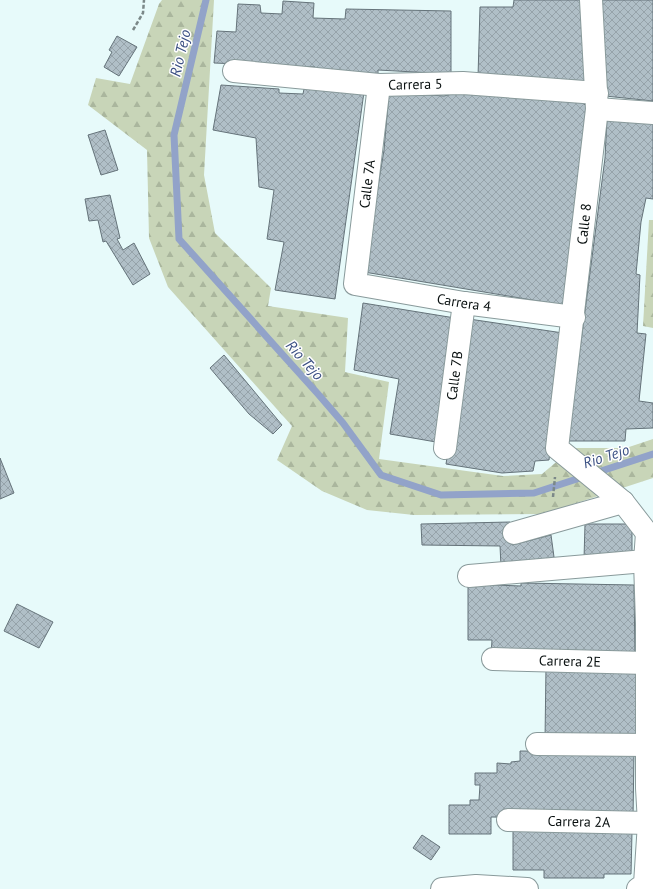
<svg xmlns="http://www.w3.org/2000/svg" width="653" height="889" viewBox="0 0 653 889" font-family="'PT Sans',sans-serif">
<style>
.forest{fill:url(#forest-firs)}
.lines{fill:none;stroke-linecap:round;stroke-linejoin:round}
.stream{stroke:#92a3c9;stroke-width:7}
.building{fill:url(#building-cross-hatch);stroke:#65737a}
.minor-casing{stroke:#899a9b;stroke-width:24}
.path{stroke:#7b8888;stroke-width:2.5;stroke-dasharray:4 2;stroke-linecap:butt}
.minor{stroke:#fff;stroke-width:22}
.labels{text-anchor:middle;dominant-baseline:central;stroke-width:3;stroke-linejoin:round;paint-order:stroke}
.street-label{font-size:14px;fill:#080f0f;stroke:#fff}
.water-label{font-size:15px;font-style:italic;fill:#3c5184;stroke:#fff}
</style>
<defs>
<pattern id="forest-firs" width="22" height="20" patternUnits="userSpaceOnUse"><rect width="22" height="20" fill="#c8d5b8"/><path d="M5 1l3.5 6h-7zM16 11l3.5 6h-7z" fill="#aab69d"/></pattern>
<pattern id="building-cross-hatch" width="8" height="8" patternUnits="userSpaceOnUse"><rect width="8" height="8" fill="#b0bfc7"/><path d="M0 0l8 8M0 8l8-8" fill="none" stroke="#96a3aa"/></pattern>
</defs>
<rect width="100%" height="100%" fill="#e7fafa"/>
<g class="forest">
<polygon points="162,0 214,0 204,175 215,233 271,288 268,306 348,318 345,372 389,382 379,459 503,476 542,474 573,448 626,448 653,439 653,478 543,514 414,515 367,510 322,491 277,460 292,426 168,287 149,238 147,150 88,105 96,78 130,84 159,4"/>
<polygon points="649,220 653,220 653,328 643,326"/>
</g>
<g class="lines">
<polyline class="stream" points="206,0 174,135 179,239 318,394 343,423 381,475 441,495 534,493 653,454"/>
</g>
<g class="building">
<polygon points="514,0 584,0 588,85 478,77 480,7 513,7"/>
<polygon points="601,0 653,0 653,101 605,96"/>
<polygon points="283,1 314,3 313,18 345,19 346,9 451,11 451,74 378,70 378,76 314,72 315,67 214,63 217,31 236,32 238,4 260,5 261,13 282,14"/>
<polygon points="117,36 137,47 119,76 104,67 112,52 109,50"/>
<polygon points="221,85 279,89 279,93 303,94 304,89 364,92 335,299 275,290 284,242 267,239 274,190 259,187 256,138 213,130"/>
<polygon points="389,92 444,96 460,92 582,102 587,107 568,306 364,272 384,150"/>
<polygon points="607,118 653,121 653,199 646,198 641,222 636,274 640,275 637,333 646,334 639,401 653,403 653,428 626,429 625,441 568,441 605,158"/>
<polygon points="105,130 118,170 101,175 88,135"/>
<polygon points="110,195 120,238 117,239 123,250 134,243 150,274 133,285 106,241 103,242 98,220 89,221 85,199"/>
<polygon points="363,303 455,318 436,442 390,434 399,379 354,370"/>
<polygon points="469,319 563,333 549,460 535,461 533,471 502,473 446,464"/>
<polygon points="224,355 282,425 273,434 249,414 210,368"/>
<polygon points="0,458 14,493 0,499"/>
<polygon points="510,522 512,545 551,535 554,557 521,566 501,566 500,546 422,545 421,524"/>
<polygon points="585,524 632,524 632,561 584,559"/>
<polygon points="521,583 634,585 635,656 491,655 492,640 468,640 468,584 521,586"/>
<polygon points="17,604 53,622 39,648 4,631"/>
<polygon points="546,666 640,667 639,742 545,740"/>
<polygon points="520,751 634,752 633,819 491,817 491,834 449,834 449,805 470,805 470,800 479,800 480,785 475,785 475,773 497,773 497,763 511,764 511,762 520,761"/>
<polygon points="513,831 632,832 631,874 604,874 604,878 544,878 544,870 513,870"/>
<polygon points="422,835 440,847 431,860 413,848"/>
</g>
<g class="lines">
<defs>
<g id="minor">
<polyline points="591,0 597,109 557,448 623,502 647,533"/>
<path id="s1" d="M 234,71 L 379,85 L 463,83 L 597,93"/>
<path id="s2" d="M 379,85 L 355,284 L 464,303 L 574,317"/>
<polyline points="597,109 653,113"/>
<path id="s3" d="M 445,448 L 464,303"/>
<polyline points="514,533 623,502"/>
<polyline points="469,576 645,561"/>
<path id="s4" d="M 493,659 L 647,663"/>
<polyline points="537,744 647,745"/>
<path id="s5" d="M 508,820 L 649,823"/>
<polyline points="442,889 476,886 527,889"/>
<polyline points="638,889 645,884 649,823 647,788 647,624 645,561 647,533"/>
</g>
</defs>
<use href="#minor" class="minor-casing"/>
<g class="path">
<polyline points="133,30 143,13 144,0"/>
<polyline points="553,497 555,477"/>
</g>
<use href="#minor" class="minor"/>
</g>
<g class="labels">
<g class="street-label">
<text stroke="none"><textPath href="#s1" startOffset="182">Carrera 5</textPath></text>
<text transform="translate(367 184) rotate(-83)">Calle 7A</text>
<text transform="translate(584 224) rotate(-84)">Calle 8</text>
<text stroke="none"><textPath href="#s2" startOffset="311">Carrera 4</textPath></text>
<text stroke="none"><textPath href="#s3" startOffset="73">Calle 7B</textPath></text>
<text stroke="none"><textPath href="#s4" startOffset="77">Carrera 2E</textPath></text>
<text stroke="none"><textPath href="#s5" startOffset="71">Carrera 2A</textPath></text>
</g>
<g class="water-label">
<text transform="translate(180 53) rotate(-77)">Rio Tejo</text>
<text transform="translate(305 360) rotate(48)">Rio Tejo</text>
<text transform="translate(606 456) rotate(-18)">Rio Tejo</text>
</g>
</g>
</svg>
